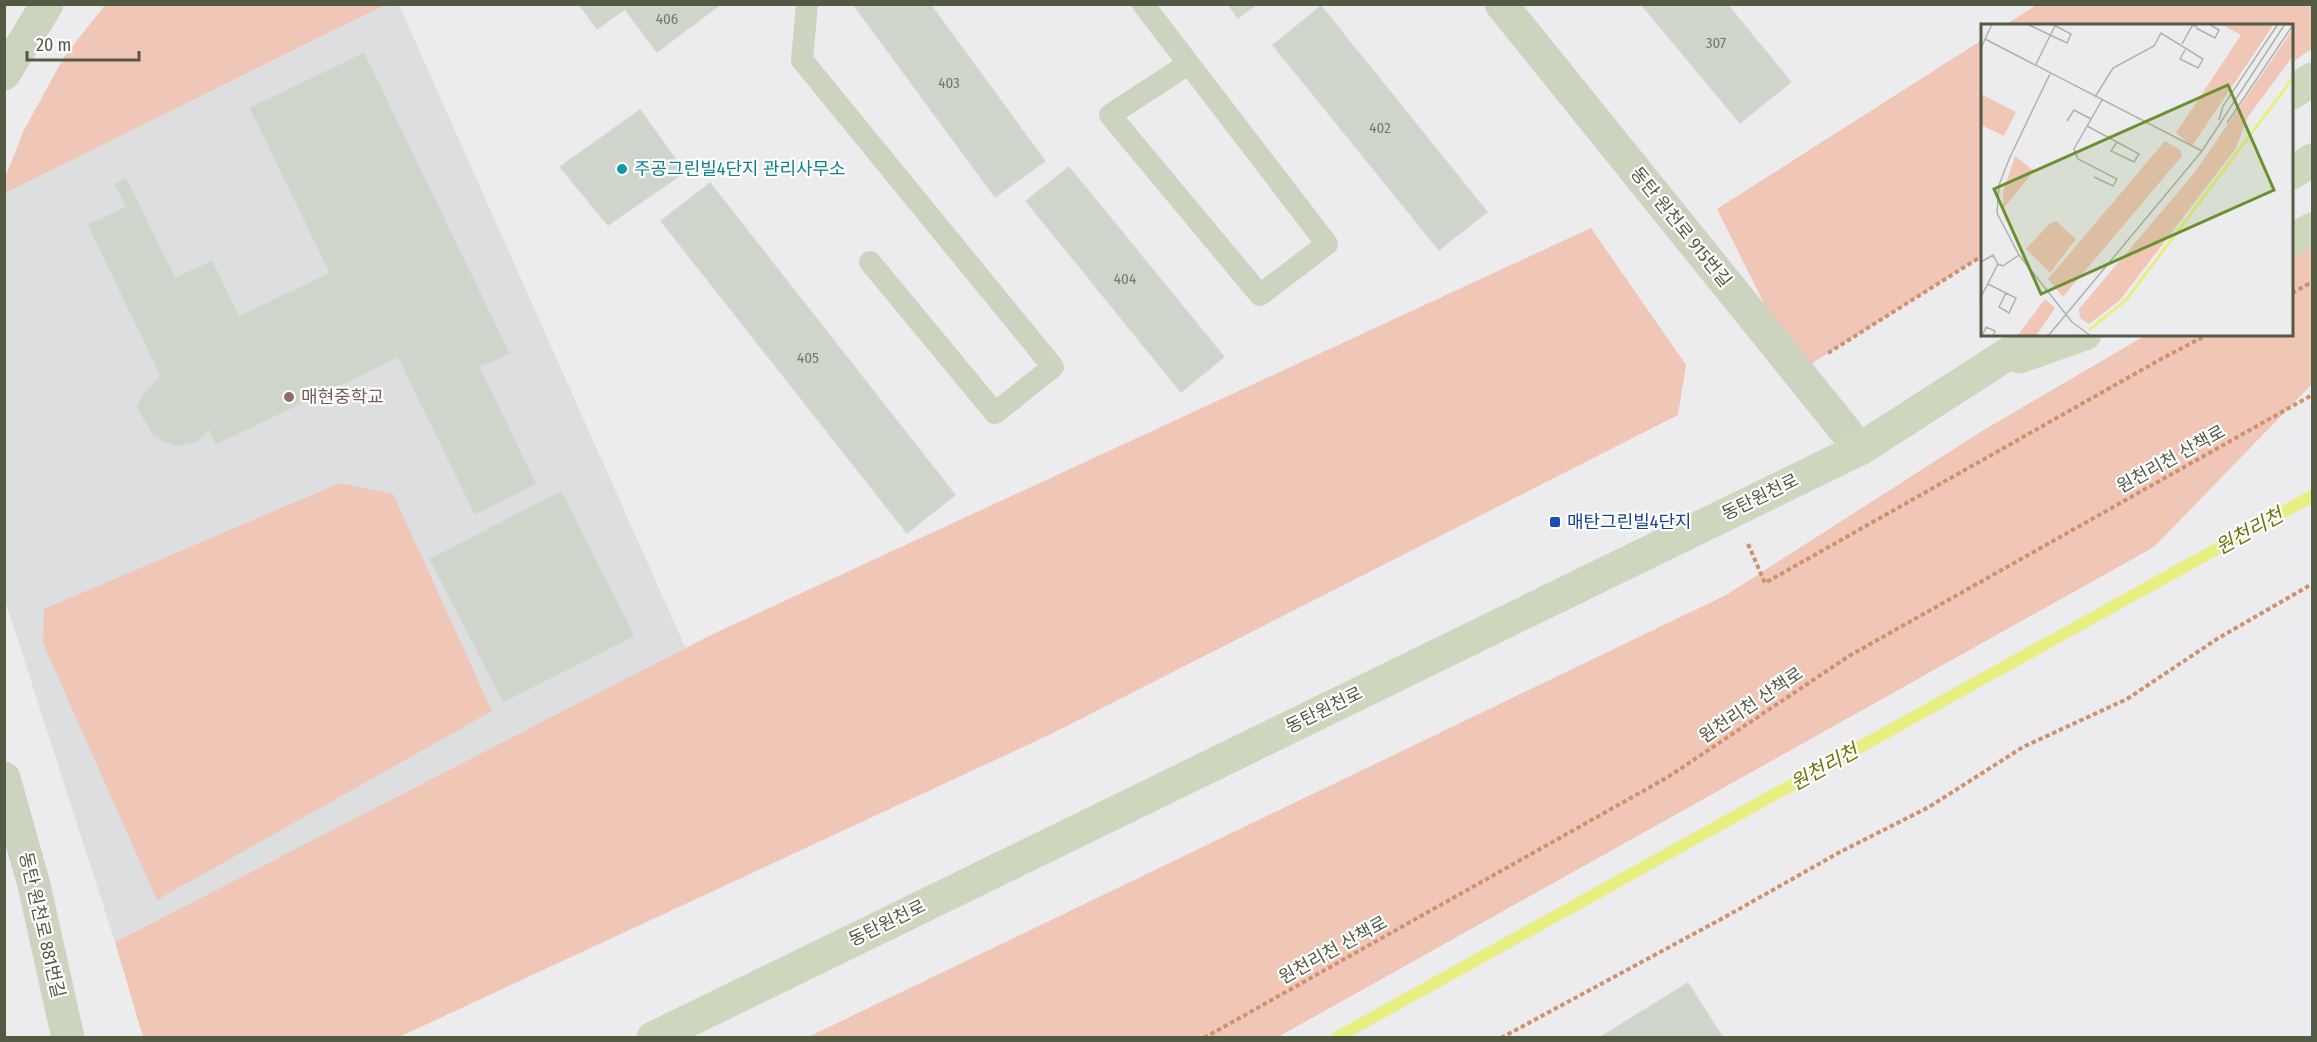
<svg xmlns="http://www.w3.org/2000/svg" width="2317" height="1042" viewBox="0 0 2317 1042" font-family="'Fira Sans Condensed','Noto Sans KR',sans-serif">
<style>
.education{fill:#dddee0}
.green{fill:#f0c6b7}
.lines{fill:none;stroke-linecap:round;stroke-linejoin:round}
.stream{stroke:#e7ef82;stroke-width:12}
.building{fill:#d0d5cb;stroke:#d3d8d0;stroke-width:1.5}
.path{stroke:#cf926e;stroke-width:4;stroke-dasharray:4.5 3;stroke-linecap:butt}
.lane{stroke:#ccd3bf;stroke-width:22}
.street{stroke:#ccd3bf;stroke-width:33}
.secondary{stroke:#cdd7bd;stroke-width:33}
.culture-dot{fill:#0f9aa8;stroke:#fff;stroke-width:2}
.education-dot{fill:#8d6e63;stroke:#fff;stroke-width:2}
.transit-dot{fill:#1a4fb4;stroke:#fff;stroke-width:2}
.labels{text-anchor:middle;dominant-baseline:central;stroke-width:4.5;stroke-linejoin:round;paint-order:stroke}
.number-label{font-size:15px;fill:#727966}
.culture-label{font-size:18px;fill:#0d838f;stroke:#fff;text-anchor:start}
.street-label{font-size:18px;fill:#535a44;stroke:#fff}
.education-label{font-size:18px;fill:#785e54;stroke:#fff;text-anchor:start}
.transit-label{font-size:18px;fill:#164399;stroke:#fff;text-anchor:start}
.water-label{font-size:20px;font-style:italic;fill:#6d750a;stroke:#fff}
.inset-river{fill:none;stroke:#e7ef82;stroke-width:3}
.inset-road{fill:none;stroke:#afb2ab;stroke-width:1.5}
.view{fill:#699130;fill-opacity:0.15;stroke:#699130;stroke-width:3}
.inset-edge{fill:none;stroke:#535a44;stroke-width:3}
</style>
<rect width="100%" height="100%" fill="#ececef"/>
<polygon class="education" points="385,5 399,5 686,649 115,942 5,600 4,193"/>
<g class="green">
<polygon points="2038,4 2312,5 2312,49 2292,62 2292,26 2005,25"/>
<polygon points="105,5 105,4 385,5 5,193 5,178 23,132 64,57"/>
<polygon points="1982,40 1982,256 1798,372 1717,209"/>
<polygon points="1591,228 1686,365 1678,415 1049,735 399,1037 143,1037 115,942 713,634"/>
<polygon points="2312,236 2312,384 2154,547 1278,1037 806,1038 1726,595 1982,431 2146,335 2292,334 2292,249"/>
<polygon points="340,483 393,494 492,711 157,900 43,643 44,609"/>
</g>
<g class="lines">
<polyline class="stream" points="1336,1038 2312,496"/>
</g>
<g class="building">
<polygon points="579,4 721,4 657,52 625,9 597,29"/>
<polygon points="853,4 930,4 1045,161 995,197"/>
<polygon points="1228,4 1257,4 1238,18"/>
<polygon points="1641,4 1727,4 1791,82 1740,123"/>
<polygon points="1321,6 1487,212 1439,250 1273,45"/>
<polygon points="364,53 509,353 479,367 536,484 475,514 398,357 216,444 209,429 195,442 175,446 154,436 137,407 142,396 161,376 88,225 126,207 115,184 126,178 175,278 212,261 239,317 330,273 250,108"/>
<polygon points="640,110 685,172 608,225 560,167"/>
<polygon points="1069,167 1224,357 1181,392 1026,201"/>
<polygon points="710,183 955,495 907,533 661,221"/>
<polygon points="561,492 634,636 503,702 430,559"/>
<polygon points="1688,983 1723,1038 1599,1038"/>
</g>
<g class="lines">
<g class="path">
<polyline points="2292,293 2312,282"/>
<polyline points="1828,353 1982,256"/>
<polyline points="1748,544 1765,583 2161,359 2209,334"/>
<polyline points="1204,1038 1668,777 1849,656 2312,395"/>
<polyline points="1501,1038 1725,917 1840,852 1929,807 2023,747 2127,699 2217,639 2312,584"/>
</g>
<g class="lane">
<polyline points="807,4 802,60 1053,367 995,413 870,262"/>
<polyline points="1143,4 1327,244 1260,295 1110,115 1188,64"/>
</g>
<g class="street">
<polyline points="1501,4 1860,449"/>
<polyline points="4,74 47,4"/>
<polyline points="4,778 34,885 68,1038"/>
</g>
<g class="secondary">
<polyline points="2292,93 2312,79"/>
<polyline points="2292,173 2312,160"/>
<polyline points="2292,240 2312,229"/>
<polyline points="2019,357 2085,334"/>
<polyline points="653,1038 1860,449 2039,334"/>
</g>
</g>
<circle class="culture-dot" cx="622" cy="169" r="6"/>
<circle class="education-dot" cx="289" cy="397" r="6"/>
<rect class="transit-dot" x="1549" y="516" width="12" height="12" rx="3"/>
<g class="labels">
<g class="number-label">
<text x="667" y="19">406</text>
<text x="1716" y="43">307</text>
<text x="949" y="83">403</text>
<text x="1380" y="128">402</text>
<text x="1125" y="279">404</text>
<text x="808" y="358">405</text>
</g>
<g class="culture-label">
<text x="634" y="169">주공그린빌4단지 관리사무소</text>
</g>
<g class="street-label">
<text transform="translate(1681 227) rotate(51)">동탄 원천로 915번길</text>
<text transform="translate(2171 459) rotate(-29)">원천리천 산책로</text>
<text transform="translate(1760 497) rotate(-26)">동탄원천로</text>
<text transform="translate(1751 705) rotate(-34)">원천리천 산책로</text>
<text transform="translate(1324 710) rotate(-26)">동탄원천로</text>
<text transform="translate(887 923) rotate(-26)">동탄원천로</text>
<text transform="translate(42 925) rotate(77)">동탄 원천로 881번길</text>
<text transform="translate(1333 950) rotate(-29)">원천리천 산책로</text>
</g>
<g class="education-label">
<text x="301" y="397">매현중학교</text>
</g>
<g class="transit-label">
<text x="1567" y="522">매탄그린빌4단지</text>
</g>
<g class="water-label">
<text transform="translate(2249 531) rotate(-29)">원천리천</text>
<text transform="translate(1824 767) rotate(-29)">원천리천</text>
</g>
</g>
<g transform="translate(1981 24)">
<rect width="312" height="312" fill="#ececef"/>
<path d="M 239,0 L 293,0 L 211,122 L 195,109 L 260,11 ZM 312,5 L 312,32 L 266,94 L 255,124 L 139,276 L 108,300 L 99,294 L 98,285 L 214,148 ZM 0,70 L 35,88 L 23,112 L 0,101 ZM 184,117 L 199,126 L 201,132 L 82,273 L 67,255 ZM 34,132 L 53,147 L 22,185 L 22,168 ZM 75,197 L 95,215 L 69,249 L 45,225 L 69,199 ZM 64,275 L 74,284 L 55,312 L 36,312 Z" fill="#f0c6b7"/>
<path class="inset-river" d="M 108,306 L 145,276 L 312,54"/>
<path class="inset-road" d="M 46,0 L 86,19 L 90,10 L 71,0M 215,4 L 234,14 L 238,6 L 228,0M 4,15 L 221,127M 201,20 L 211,2 L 216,2M 0,24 L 11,0M 54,42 L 75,0M 69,50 L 29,133 L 18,161 L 16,189 L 38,231 L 91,298 L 110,312M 114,73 L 132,44 L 173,22 L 180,9 L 222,35 L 217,44 L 199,35 L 204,26M 238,96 L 242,82 L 297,0M 86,97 L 93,86 L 110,95M 246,99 L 312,1M 106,102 L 136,118 L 158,130 L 153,138 L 130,127 L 136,118M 113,153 L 132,162 L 136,155 L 97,135 L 93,125 L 121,76M 0,238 L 12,231 L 17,240M 7,260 L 35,274 L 28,289 L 18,283 L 25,269M 0,273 L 17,240 L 22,242 L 38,231M 1,312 L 5,303 L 14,307 L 12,312M 67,312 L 221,127 L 304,0"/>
<path class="view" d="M 247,61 L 293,166 L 60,270 L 13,165 Z"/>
<rect width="312" height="312" class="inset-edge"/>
</g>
<rect width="2317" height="1042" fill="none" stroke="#535a44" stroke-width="12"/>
<path d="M27 51v9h112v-9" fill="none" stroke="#535a44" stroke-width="3"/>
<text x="36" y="51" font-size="18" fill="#535a44" stroke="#ffffff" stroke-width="4.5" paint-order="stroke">20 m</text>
</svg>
